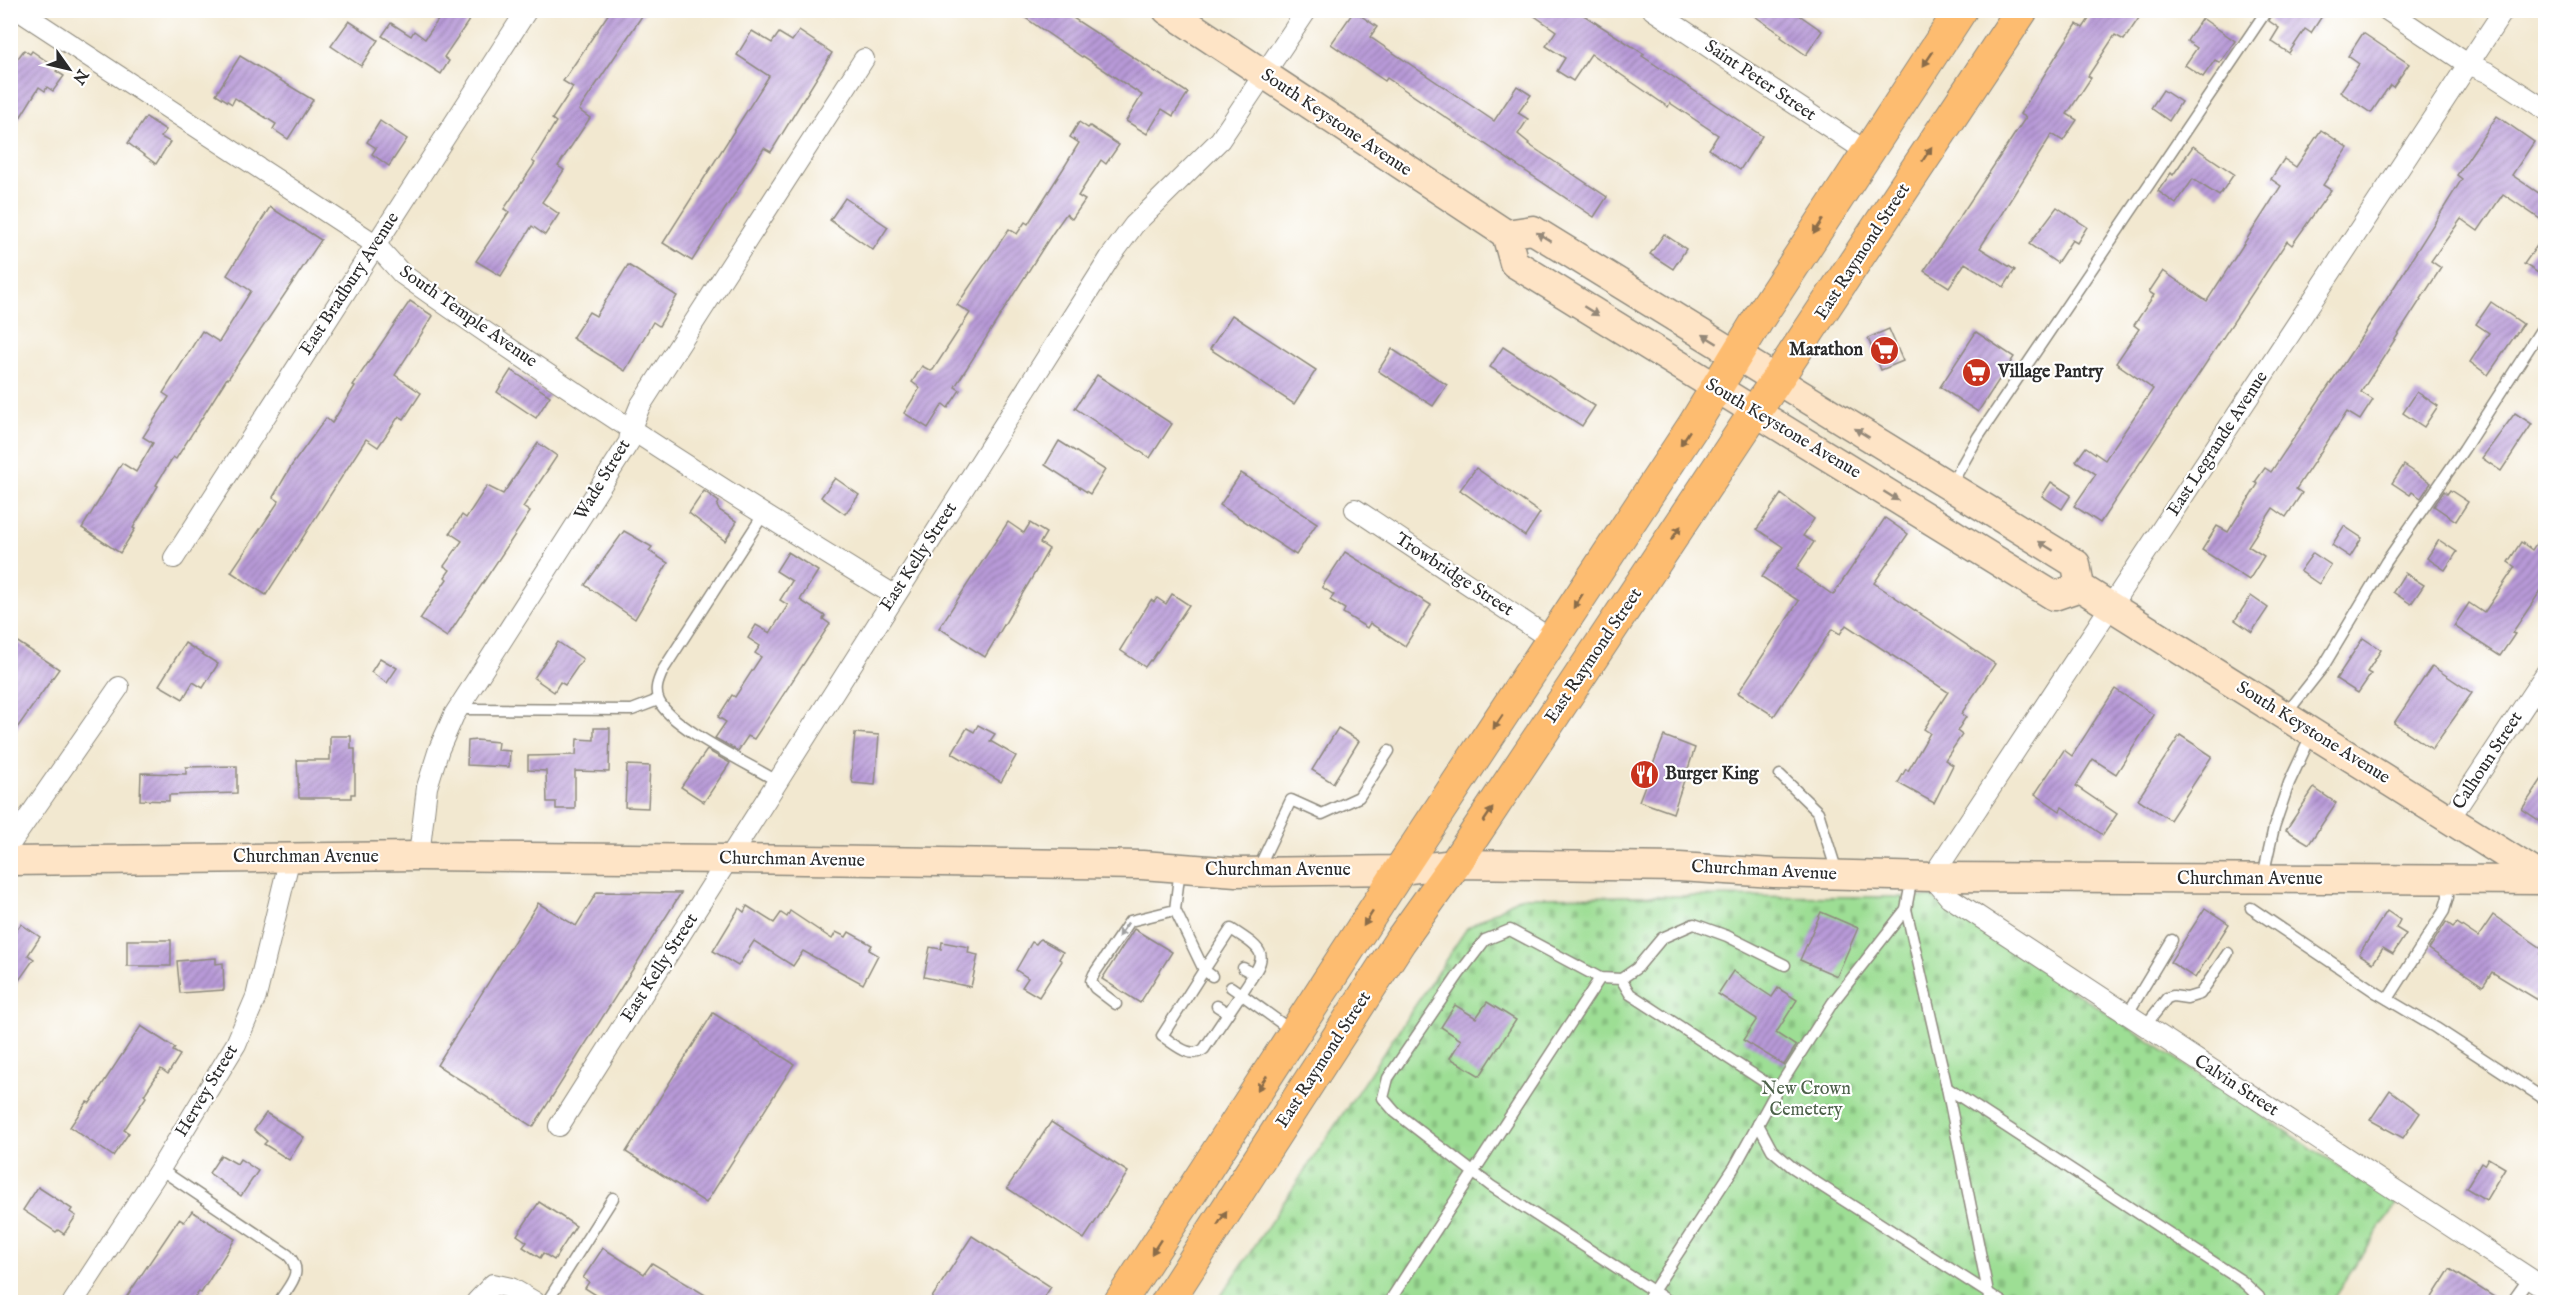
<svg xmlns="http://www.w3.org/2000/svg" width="2556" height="1313" viewBox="0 0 2556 1313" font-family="'IM FELL English',serif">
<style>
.cemetery{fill:url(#cemetery-stones);stroke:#648460;stroke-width:1.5}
.building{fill:url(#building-hatch)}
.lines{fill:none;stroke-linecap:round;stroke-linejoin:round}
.lane-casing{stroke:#8e8a7e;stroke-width:13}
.street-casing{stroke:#8e8a7e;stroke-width:22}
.secondary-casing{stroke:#8e8a7e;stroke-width:31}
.primary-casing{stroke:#8e8a7e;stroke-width:34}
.lane{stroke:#fff;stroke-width:10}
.street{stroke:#fff;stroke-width:20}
.secondary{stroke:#fee4c6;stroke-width:28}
.primary{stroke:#fdbc70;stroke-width:32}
.oneway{fill:#8a6c4a}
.oneway2{fill:#948878}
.oneway3{fill:#a0a0a0}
.labels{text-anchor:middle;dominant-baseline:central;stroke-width:4.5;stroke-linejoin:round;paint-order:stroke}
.street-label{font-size:18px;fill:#2b2b2b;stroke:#fff}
.poi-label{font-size:18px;font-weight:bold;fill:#2b2b2b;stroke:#fff;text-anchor:start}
.park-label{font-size:18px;fill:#4d614a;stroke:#fff}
</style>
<defs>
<pattern id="cemetery-stones" width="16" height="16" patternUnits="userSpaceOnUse" patternTransform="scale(1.5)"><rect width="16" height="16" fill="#9dde94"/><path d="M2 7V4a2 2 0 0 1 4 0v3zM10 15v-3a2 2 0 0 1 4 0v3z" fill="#87bf80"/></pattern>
<pattern id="building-hatch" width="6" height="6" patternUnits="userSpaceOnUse" patternTransform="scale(1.5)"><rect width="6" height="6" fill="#b89ad8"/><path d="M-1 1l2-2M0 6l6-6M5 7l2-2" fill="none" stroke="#967eaf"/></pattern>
</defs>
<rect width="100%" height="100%" fill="#fff"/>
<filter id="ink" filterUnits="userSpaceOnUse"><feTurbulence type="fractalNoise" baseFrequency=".0167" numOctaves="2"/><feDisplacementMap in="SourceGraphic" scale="12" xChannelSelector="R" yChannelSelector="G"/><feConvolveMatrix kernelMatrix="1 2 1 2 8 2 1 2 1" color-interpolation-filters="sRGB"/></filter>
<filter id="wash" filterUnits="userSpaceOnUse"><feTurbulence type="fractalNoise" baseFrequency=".008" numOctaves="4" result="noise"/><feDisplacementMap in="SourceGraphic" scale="24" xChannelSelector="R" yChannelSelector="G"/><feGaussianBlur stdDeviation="1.35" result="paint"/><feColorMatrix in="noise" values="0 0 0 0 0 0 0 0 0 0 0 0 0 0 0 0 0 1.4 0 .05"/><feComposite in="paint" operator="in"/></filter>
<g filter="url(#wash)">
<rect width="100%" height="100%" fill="#f2e8d0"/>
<polygon class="cemetery" points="1637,896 1931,897 2396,1204 2331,1302 1217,1302 1467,928 1520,897"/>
<g id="blocks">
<g class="building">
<polygon points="445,10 476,10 444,57 449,61 441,74 382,36 391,23 411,36 414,31 425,39"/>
<polygon points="611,10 646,10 579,110 590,118 558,166 564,170 542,202 559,214 545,235 532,226 501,276 476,261 509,212 504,209 535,163 532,161 556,122 552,119 573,87 563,81"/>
<polygon points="1014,10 1078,10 1073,18 1188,93 1173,116 1162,109 1147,134 1126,121 1142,95 1083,56 1082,57"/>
<polygon points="1526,10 1576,10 1644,54 1642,56 1762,136 1740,170 1709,149 1718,135 1670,103 1668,107 1591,54 1573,81 1557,71 1565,58 1546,46 1556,31"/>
<polygon points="1746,10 1792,10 1822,31 1806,55 1781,37 1782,35"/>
<polygon points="2095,10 2128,10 2139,18 2124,40 2115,35 2088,76 2091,78 2067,114 2077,120 2063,141 2052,134 1980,248 2015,270 2004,287 1965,263 1949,287 1924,271 2026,117 2020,114 2056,56 2077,24 2083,28"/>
<polygon points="2274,10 2326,10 2311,33 2305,29 2289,53 2271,41 2279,28 2269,21"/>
<polygon points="1354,11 1377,27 1370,37 1494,121 1517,86 1531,95 1518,113 1528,119 1518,134 1529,143 1528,144 1607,197 1594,217 1387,78 1385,81 1331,44"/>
<polygon points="2202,18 2235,41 2220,63 2215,60 2203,77 2185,65 2197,48 2187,41"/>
<polygon points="349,21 378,40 361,66 331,46"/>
<polygon points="752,31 772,43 779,33 792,41 799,31 832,53 771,152 764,148 692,261 663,243 769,76 737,55"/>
<polygon points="2363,33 2409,64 2393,87 2390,85 2371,113 2340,92 2359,64 2348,56"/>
<polygon points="24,50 30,54 32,51 58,69 56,71 64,76 53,91 47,87 45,91 39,87 10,134 10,69"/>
<polygon points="240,56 313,100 288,139 273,129 276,124 244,104 235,98 232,104 216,94"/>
<polygon points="2163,90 2181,102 2169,121 2151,108"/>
<polygon points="2497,116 2534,142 2512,175 2546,198 2546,223 2503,194 2478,231 2461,219 2431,261 2441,268 2361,392 2373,400 2360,420 2347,412 2296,489 2302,493 2286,517 2273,508 2248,546 2264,556 2249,580 2202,550 2217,526 2228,532 2258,484 2255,482 2265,468 2271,472 2386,300 2462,179 2457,175"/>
<polygon points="146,117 166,130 161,137 170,142 156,164 128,143"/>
<polygon points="380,121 407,139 389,166 372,154 376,148 367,142"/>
<polygon points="1079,122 1088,128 1090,126 1119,145 1106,164 1101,160 1078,196 1085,200 1072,219 1066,214 1052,234 956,385 955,387 960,390 948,408 943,404 928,428 904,413 920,388 912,382 922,366 931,371 933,370 970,313 957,305 1009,229 1017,234 1025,222 1028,224 1063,169 1079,143 1070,137"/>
<polygon points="2321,130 2348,148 2323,185 2331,190 2292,245 2287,241 2100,523 2074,506 2096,474 2076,461 2086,447 2105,460 2153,389 2116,363 2139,329 2134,325 2154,295 2149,292 2163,271 2207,301 2281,186 2271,179 2284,159 2296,167"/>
<polygon points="2193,146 2234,174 2219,196 2193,179 2176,204 2158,191 2171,173 2173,175"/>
<polygon points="845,198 888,227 873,250 830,220"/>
<polygon points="270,207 321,240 228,379 227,378 176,459 173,457 156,485 158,486 133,528 135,529 120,553 82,528 122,463 136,472 153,443 143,437 169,397 163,393 202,331 219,342 251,291 227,275"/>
<polygon points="2057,207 2087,227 2077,243 2072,240 2057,263 2029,244"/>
<polygon points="2546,233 2546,278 2524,264"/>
<polygon points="1664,234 1686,249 1673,269 1650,254"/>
<polygon points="628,265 677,296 659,326 653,322 625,371 572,338 589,312 596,316"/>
<polygon points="410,301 433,316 395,375 421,393 404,419 399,416 378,447 366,439 266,595 231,572 279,501 273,497 292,465 326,418 332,423 355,386 353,385"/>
<polygon points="2491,302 2523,324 2488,375 2470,362 2489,333 2476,324"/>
<polygon points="1232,315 1316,370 1294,404 1210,349"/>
<polygon points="1889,329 1903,361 1881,370 1868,338"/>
<polygon points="1976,332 2014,357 1978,412 1940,387"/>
<polygon points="1503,347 1595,406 1582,426 1490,367"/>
<polygon points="1392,349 1447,385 1433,406 1378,371"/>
<polygon points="511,370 550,396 536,418 497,392"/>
<polygon points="1097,375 1172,424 1150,458 1075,408"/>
<polygon points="2417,392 2438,406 2424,427 2403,413"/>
<polygon points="2515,413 2532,424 2501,471 2482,458"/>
<polygon points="1059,441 1105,470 1090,494 1045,465"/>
<polygon points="538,443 557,456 523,507 530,512 447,637 420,619 447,579 445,577 450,570 444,566 462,541 450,533 462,515 466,518 487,486 503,494"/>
<polygon points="2404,465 2431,483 2421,498 2412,492 2410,495 2392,483"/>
<polygon points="1476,468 1540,513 1525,536 1460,490"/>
<polygon points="1241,473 1317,523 1296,555 1220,505"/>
<polygon points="835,478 859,495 845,514 821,497"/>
<polygon points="2051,482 2071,495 2062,509 2042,496"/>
<polygon points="2450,490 2468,502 2456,521 2434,506 2444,491 2447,494"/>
<polygon points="704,491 719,502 717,506 719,510 736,521 736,524 725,541 689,513"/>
<polygon points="1781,494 1814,519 1803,536 1814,542 1796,569 1833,595 1885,518 1908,534 1874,583 1995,664 1961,714 1966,717 1957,731 1962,735 1945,760 1953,765 1934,803 1898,783 1906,769 1908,771 1930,733 1924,729 1948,692 1846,625 1840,634 1832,629 1774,716 1738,693 1799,601 1762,577 1783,547 1757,529"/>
<polygon points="1008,522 1024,533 1030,523 1046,533 1040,543 1049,549 985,657 939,628"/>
<polygon points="2344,526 2362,538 2350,557 2332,545"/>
<polygon points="2546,529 2546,583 2512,633 2515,634 2500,656 2454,626 2469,603 2484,613 2515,567 2508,562 2521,542 2532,550"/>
<polygon points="624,531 652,547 649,551 668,563 635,619 585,585"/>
<polygon points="2439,540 2457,552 2445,570 2427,558"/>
<polygon points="788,552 818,571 800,600 825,616 823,619 830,624 754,739 748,736 738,751 715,738 726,722 718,717 732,695 735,697 761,657 755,653 760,646 748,638 756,625 770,633 788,605 780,600 792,581 776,571"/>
<polygon points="1345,552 1431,605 1405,646 1370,623 1367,628 1343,613 1345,609 1330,600 1334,595 1322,587"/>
<polygon points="2313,553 2331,565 2319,584 2300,571"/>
<polygon points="2405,573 2424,585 2411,604 2393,592"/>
<polygon points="1172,594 1189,605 1151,661 1150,660 1145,667 1120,650 1151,600 1154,602 1157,598 1166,604"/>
<polygon points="2251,596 2268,608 2252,632 2235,620"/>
<polygon points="10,637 59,669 10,738"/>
<polygon points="2363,638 2381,650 2367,672 2371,674 2358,693 2336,679"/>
<polygon points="558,642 583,659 565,685 560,682 554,692 534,678"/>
<polygon points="185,643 218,664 203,688 193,682 183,699 159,685"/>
<polygon points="380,658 397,668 387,683 371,672"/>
<polygon points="2432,666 2472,693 2432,749 2394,723"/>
<polygon points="2115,689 2154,715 2116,774 2093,759 2076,786 2117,814 2103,835 2062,807 2060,811 2035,794 2064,750 2072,756"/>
<polygon points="978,725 995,734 990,741 1016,756 1001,782 952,753 967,728 974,732"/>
<polygon points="594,728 610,728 609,772 575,771 575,809 556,809 556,802 547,802 546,771 528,770 528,756 576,755 577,739 594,740"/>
<polygon points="1338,728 1359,741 1333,783 1312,770"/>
<polygon points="855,733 879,735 875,785 853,783 851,777"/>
<polygon points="2180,735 2212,756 2170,820 2138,799"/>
<polygon points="330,736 351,736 351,749 355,749 355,794 351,794 351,798 299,798 297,760 330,760"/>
<polygon points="1664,736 1695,748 1673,813 1639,801"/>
<polygon points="476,740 498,742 497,750 510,751 509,767 467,765 468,741"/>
<polygon points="707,750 730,763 704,802 681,787"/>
<polygon points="627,765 650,766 648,808 625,807"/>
<polygon points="237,766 237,793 169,795 169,801 140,800 141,773 186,774 186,767"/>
<polygon points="2546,773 2546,825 2522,809"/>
<polygon points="2314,788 2336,803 2309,844 2286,830"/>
<polygon points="597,892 681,893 533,1127 437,1065 538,903 576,926"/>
<polygon points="747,906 774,923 781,913 787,917 790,911 832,939 836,932 846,937 849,932 872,945 869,950 878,955 863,984 803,951 793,966 754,941 738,966 713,951 739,908 744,912"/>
<polygon points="2205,908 2229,924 2195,978 2170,962"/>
<polygon points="2387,911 2400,920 2396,928 2406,934 2393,954 2383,948 2373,963 2359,954"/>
<polygon points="1821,912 1858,928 1837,976 1800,960"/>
<polygon points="2493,915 2543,949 2540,954 2546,957 2546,1005 2492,972 2483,986 2429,949 2446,922 2453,927 2457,923 2478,937"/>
<polygon points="21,924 40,937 28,955 34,959 10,993 10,940"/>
<polygon points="1134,929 1172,952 1140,1003 1102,979"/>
<polygon points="1040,939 1063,952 1059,959 1062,961 1039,997 1022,987 1028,978 1016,970 1032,942 1036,944"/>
<rect x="127" y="940" width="44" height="26"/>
<polygon points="942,942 969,947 968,953 978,955 971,987 924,977 930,947 941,949"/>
<polygon points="216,958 216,964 223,963 224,990 180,993 177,961"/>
<polygon points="1733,971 1772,997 1778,988 1797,1000 1776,1033 1796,1046 1784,1065 1743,1040 1757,1019 1718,994"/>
<polygon points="1487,1002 1516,1020 1480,1076 1450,1058 1461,1040 1441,1027 1455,1005 1476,1018"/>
<polygon points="713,1013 794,1064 706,1203 626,1152"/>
<polygon points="141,1026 175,1048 173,1051 180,1055 168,1074 161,1069 144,1095 146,1097 124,1130 129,1133 113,1156 70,1127 87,1102 90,1103"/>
<polygon points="2390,1090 2420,1113 2403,1138 2370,1120"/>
<polygon points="266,1113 304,1137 289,1160 264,1144 267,1141 254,1130"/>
<polygon points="1051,1122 1128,1172 1084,1239 1007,1188"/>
<polygon points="221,1155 237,1164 240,1159 258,1171 241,1196 209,1173"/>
<polygon points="2488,1158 2505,1168 2486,1200 2466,1188 2481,1163 2484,1165"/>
<polygon points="38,1187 72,1209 70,1212 76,1216 64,1234 58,1230 56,1232 23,1210"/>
<polygon points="539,1202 576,1226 554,1260 543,1253 540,1258 523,1247 527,1242 517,1235"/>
<polygon points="192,1211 235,1239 201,1293 199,1292 191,1302 123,1302 179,1219 184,1222"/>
<polygon points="972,1236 1051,1287 1041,1302 929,1302"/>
<polygon points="603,1248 644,1274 652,1263 717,1302 607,1302 585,1288 589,1282 583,1278"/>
<polygon points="2450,1269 2502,1302 2429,1302"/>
</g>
</g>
</g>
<g filter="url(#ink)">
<use href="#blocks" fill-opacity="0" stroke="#8e8a7e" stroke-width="1.5"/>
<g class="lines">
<defs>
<g id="lane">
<polyline points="1950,486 1978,437 2267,10"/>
<path d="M 763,515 L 663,670 C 658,681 654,690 659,701 C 672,728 749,764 777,781"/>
<polyline points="458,709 632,710 658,700"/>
<polyline points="2286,714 2323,667 2386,562 2464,449 2546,322"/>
<polyline points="1780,775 1818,812 1837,872"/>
<path d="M 1180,868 L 1175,910 L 1204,970 L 1162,1036 C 1175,1044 1190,1060 1204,1049 L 1241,994 L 1292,1031"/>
<polyline points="1258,869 1291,800 1322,814 1359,797 1389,751"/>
<polyline points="2263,876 2274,827 2289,783 2311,736"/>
<polyline points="2251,908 2377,993 2436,1028 2546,1100"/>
<polyline points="1906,909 1947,1088 1990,1302"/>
<polyline points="1243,968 1254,974"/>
<path d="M 1212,976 L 1204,970 L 1231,929 C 1272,955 1266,955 1241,994 L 1231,987"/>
<polyline points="1621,979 1630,994 1777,1090 1833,1002 1906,909 1912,877"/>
<polyline points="2388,999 2444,911 2448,897 2447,882"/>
<polyline points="1116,1004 1095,988 1091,981 1094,974 1130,921 1175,910"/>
<polyline points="1217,1006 1228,1013"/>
<polyline points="2127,1015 2172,940"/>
<polyline points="2145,1026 2167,998 2173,996 2187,998 2200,994 2228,953"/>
<polyline points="1947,1088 2242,1281 2259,1297 2258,1302"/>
<polyline points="1758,1124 1772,1150 1792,1167 2002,1302"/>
<path d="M 160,1169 L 288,1255 C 305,1273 289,1285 279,1302"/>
<polyline points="547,1302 613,1198"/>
<polyline points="1389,1302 1600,978"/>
<polyline points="1646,1302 1735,1166 1777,1090"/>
<polyline points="1670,1302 1491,1186 1395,1112 1383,1098 1388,1078 1459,974 1485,940 1510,930 1600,978 1621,979 1637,968 1662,938 1694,924 1727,936 1785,965"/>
<polyline points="2512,1302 2529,1278"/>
</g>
<g id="street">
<path d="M 18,10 L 375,244 L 402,274 C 562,387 727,493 894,595"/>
<polyline points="1653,10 1867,152"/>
<polyline points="2387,10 2466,63 2489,73 2546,110"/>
<polyline points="2504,10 1932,877 1949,897 2546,1289"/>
<polyline points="1355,509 1552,640"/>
<polyline points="174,558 527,10"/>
<polyline points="2450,818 2546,673"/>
<polyline points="10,844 119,687"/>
<polyline points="419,856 427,787 439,749 454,715 629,442 631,428 640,406 864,59"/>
<polyline points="559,1126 1111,256 1134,225 1220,140 1307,10"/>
<polyline points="73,1302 160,1169 236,1044 256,997 290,857"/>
<polyline points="476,1302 493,1284 511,1288 535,1302"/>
</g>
<g id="secondary">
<polyline points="1167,10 1506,234 1533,230 2076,564 2080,587 2546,880"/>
<polyline points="1506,234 1514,263 2054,596 2080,587"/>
<polyline points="10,861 419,856 730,859 1142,865 1236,872 1400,870 1455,864 1679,867 1774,873 1932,877 2546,880"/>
</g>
<g id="primary">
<polyline points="1120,1302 1400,870 1693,426 1759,318 1961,10"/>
<polyline points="1167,1302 1400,941 1455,864 2022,10"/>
</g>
</defs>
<use href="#lane" class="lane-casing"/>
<use href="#street" class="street-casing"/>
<use href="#secondary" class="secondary-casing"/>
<use href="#primary" class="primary-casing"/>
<use href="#lane" class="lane"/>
<use href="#street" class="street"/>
<use href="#secondary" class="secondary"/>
<use href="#primary" class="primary"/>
</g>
<defs><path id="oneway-solid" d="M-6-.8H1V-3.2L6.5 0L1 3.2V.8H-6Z" transform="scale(1.5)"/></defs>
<g class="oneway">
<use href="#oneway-solid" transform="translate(1928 59) rotate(124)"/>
<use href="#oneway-solid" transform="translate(1927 154) rotate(-57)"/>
<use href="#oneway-solid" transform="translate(1818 227) rotate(123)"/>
<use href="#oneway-solid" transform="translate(1685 438) rotate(123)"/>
<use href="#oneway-solid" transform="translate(1676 533) rotate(-56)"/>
<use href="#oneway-solid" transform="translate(1578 601) rotate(123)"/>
<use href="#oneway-solid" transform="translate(1498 722) rotate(124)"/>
<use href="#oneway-solid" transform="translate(1488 815) rotate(-56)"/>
<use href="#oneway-solid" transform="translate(1368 919) rotate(123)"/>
<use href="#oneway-solid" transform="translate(1262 1083) rotate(123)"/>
<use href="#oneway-solid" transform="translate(1222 1218) rotate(-57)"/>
<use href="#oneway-solid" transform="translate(1156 1247) rotate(123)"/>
</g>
<g class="oneway2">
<use href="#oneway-solid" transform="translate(1544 237) rotate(-148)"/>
<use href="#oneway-solid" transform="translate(1591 311) rotate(32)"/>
<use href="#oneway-solid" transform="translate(1710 339) rotate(-148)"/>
<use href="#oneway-solid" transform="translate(1862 433) rotate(-148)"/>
<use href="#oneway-solid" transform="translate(1891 496) rotate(32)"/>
<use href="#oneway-solid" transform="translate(2046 546) rotate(-148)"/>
</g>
<use class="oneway3" href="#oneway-solid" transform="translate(1123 930) rotate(124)"/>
</g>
<defs>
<symbol id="supermarket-disc" viewBox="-11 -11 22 22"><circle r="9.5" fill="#c8321e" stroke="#fff"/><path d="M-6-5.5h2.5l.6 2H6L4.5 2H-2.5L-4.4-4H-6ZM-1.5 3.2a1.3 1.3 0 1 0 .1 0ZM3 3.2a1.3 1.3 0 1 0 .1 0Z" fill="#fff"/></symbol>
<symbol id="restaurant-disc" viewBox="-11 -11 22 22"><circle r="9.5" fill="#c8321e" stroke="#fff"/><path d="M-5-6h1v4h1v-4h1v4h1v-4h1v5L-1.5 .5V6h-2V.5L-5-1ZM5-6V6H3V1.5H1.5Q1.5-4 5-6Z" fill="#fff"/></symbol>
</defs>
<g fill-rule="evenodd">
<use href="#supermarket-disc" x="1868" y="334" width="33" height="33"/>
<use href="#supermarket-disc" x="1960" y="356" width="33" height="33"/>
<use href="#restaurant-disc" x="1628" y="758" width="33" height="33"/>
</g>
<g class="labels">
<g class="street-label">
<text transform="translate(1760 81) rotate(34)">Saint Peter Street</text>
<text transform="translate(1336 123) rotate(34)">South Keystone Avenue</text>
<text transform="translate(1863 252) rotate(-57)">East Raymond Street</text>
<text transform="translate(350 284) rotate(-57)">East Bradbury Avenue</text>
<text transform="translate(468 317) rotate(35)">South Temple Avenue</text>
<text transform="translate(1783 429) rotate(31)">South Keystone Avenue</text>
<text transform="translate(2218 444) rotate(-57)">East Legrande Avenue</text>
<text transform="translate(603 480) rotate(-59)">Wade Street</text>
<text transform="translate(919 557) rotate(-57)">East Kelly Street</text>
<text transform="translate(1454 575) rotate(33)">Trowbridge Street</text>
<text transform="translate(1594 656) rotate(-56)">East Raymond Street</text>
<text transform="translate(2313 733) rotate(32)">South Keystone Avenue</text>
<text transform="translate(2488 761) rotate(-57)">Calhoun Street</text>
<text x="306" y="857">Churchman Avenue</text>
<text transform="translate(792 860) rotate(1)">Churchman Avenue</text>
<text x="1278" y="870">Churchman Avenue</text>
<text transform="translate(1764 871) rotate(3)">Churchman Avenue</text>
<text x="2250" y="879">Churchman Avenue</text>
<text transform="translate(660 968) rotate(-57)">East Kelly Street</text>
<text transform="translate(1324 1060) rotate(-57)">East Raymond Street</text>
<text transform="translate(2236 1086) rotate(33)">Calvin Street</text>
<text transform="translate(207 1091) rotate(-59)">Hervey Street</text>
</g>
<g class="poi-label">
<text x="1863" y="350" text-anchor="end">Marathon</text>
<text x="1998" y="372">Village Pantry</text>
<text x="1665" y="774">Burger King</text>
</g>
<g class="park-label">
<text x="1806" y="1089">New Crown<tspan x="1806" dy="21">Cemetery</tspan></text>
</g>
</g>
<rect width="2556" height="1313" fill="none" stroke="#fff" stroke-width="36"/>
<g transform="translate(69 69) rotate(124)" stroke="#ffffff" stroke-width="4.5" paint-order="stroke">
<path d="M0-4.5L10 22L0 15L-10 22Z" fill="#2b2b2b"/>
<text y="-9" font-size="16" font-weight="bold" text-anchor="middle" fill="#2b2b2b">N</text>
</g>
</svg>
